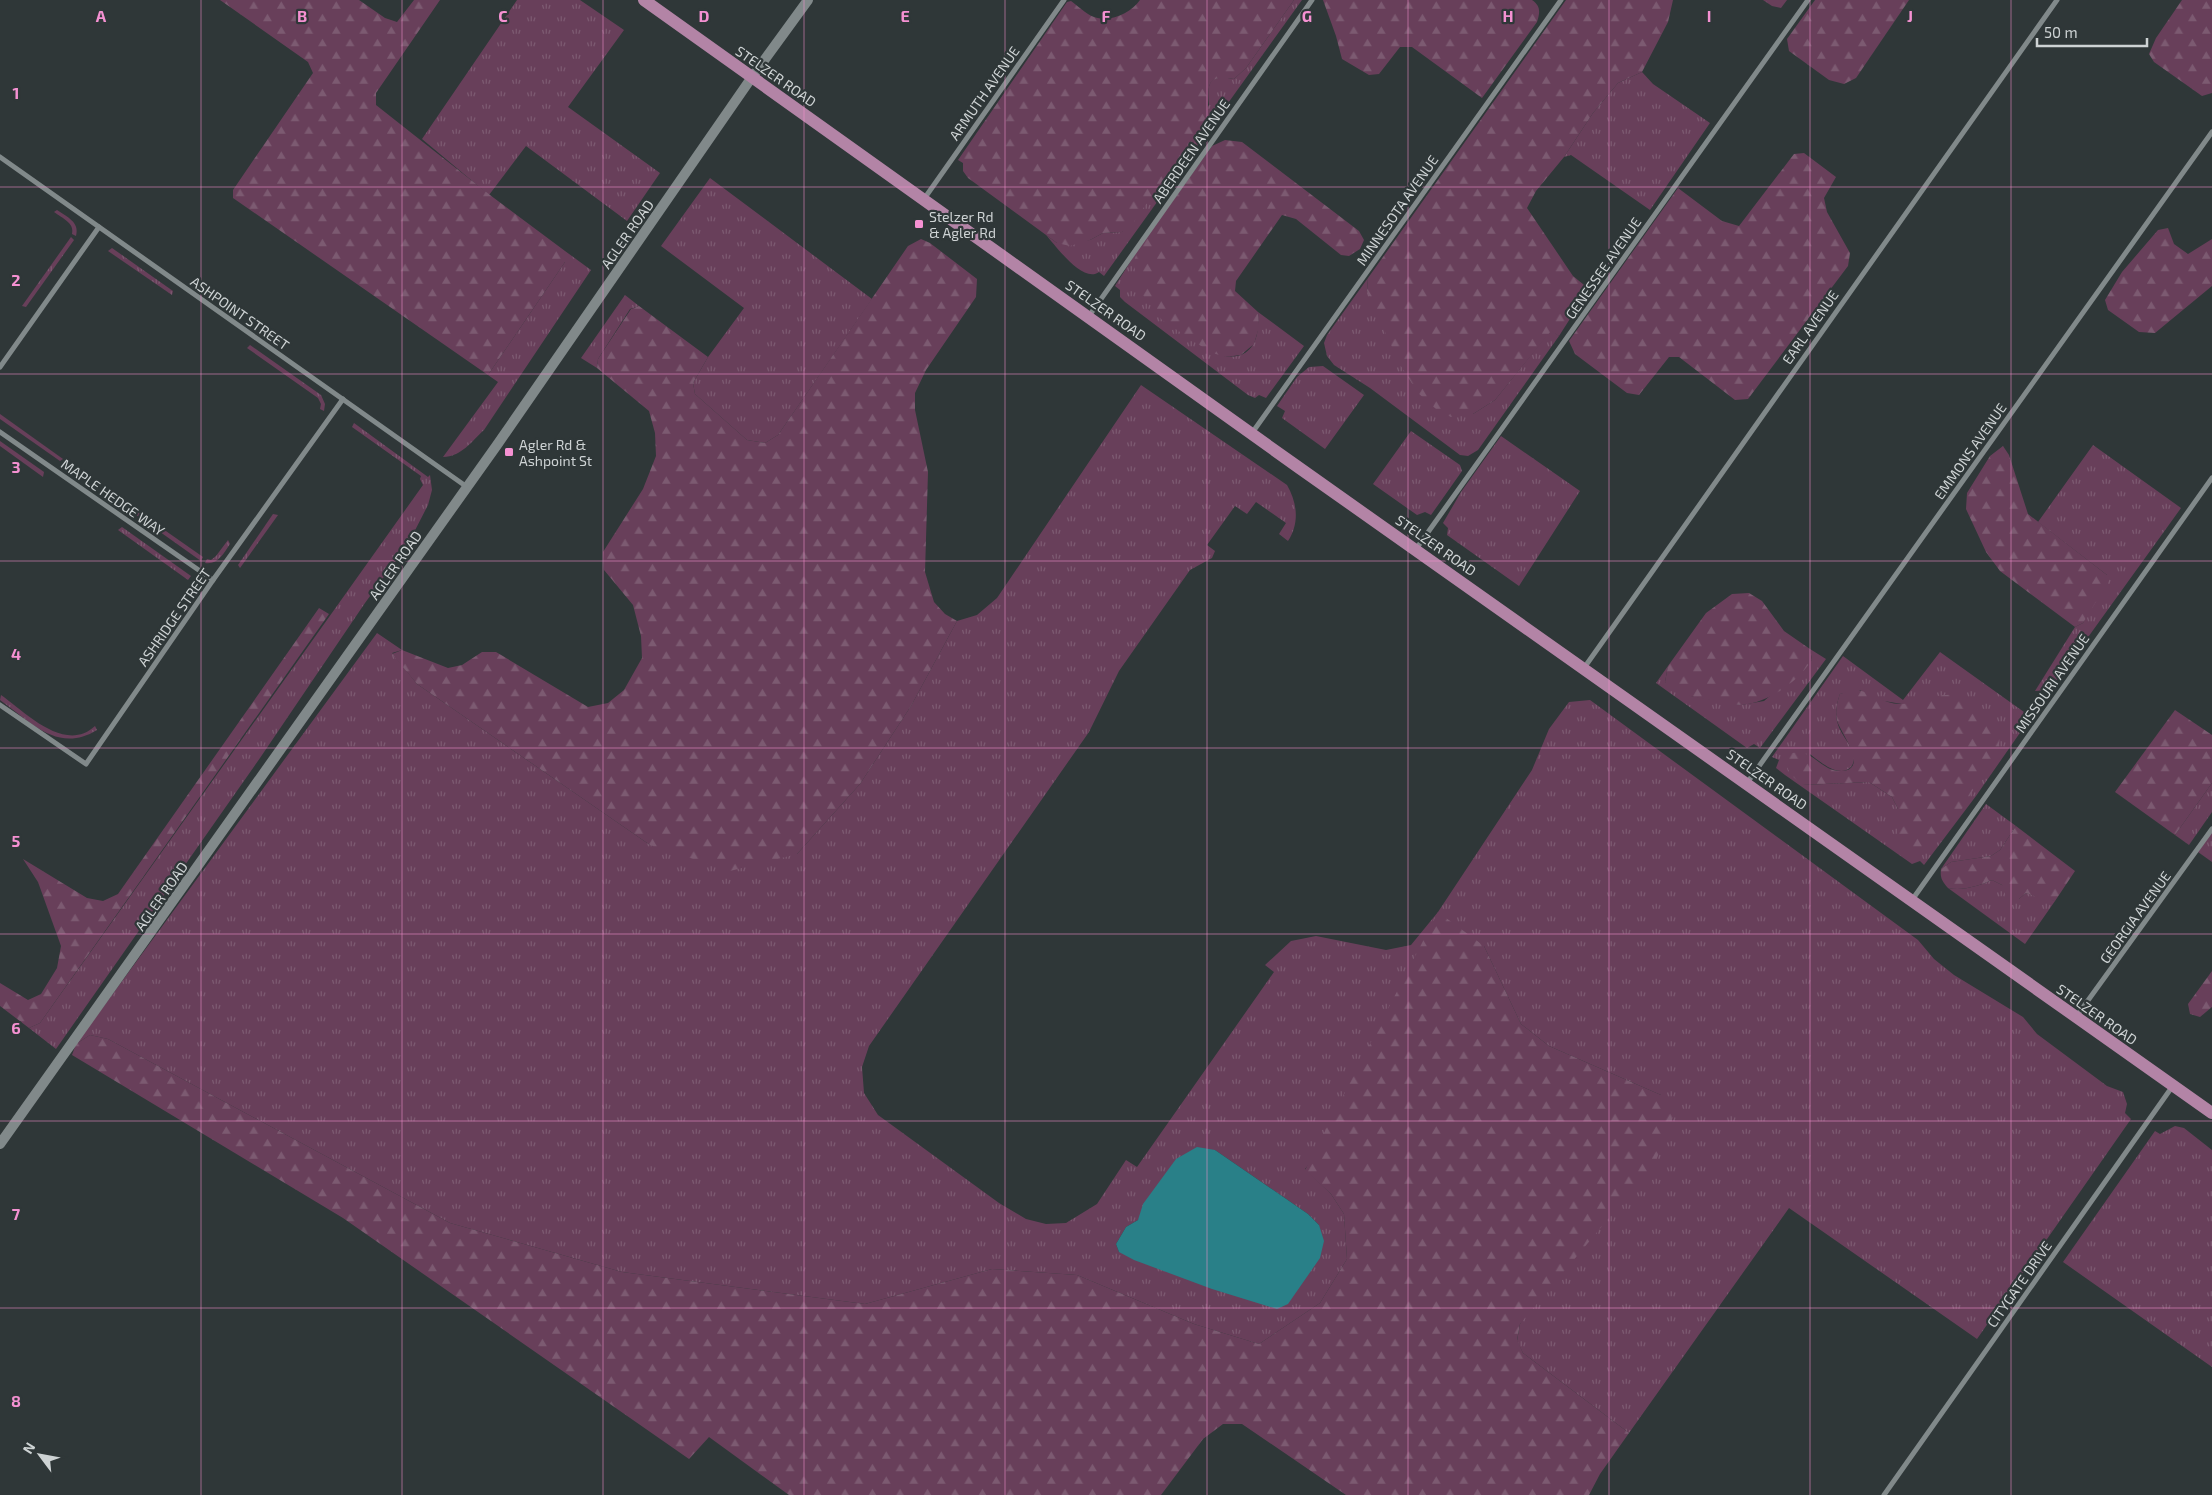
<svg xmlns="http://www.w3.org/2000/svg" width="2212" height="1495" viewBox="0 0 2212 1495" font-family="'Exo 2',sans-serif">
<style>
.grass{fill:url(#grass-tufts);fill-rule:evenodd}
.forest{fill:url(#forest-firs)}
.water{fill:#298088}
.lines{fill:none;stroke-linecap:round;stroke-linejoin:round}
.street{stroke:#81898a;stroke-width:5}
.secondary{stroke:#81898a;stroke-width:10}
.primary{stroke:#b384a6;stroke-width:12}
.grid{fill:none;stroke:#f591d2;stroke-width:1;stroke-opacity:0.55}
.poi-dot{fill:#f591d2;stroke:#2f3738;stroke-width:2}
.labels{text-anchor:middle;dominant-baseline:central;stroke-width:4.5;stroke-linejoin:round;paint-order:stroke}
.street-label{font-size:14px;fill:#ced3d4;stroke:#2f3738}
.poi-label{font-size:14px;fill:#ced3d4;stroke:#2f3738;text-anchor:start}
.grid-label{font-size:16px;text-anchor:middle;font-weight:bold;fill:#f591d2;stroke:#2f3738;stroke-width:4.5;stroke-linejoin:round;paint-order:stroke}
</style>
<defs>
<pattern id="grass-tufts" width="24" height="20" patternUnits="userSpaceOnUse" patternTransform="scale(1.25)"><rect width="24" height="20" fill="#683f5a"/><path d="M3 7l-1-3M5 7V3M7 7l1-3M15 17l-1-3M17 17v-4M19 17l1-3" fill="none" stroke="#7c5a71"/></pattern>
<pattern id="forest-firs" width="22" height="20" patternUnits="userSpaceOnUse" patternTransform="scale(1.25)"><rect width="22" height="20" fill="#683f5a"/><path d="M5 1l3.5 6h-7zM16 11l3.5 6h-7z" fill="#7c5a71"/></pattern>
</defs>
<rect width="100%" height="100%" fill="#2f3738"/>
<g class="grass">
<polygon points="517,0 580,0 624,30 568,107 660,173 627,221 526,146 489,195 422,139"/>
<path d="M 1294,0 L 1302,0 L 1104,276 L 1099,272 C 1083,284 1056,246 1046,235 L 1057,243 L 1090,240 L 1103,233 L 1122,232 L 1209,105 C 1207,81 1209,75 1234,79 L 1246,68 Z"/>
<polygon points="1642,72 1653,84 1710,123 1650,210 1571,155 1564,157 1593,113 1618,83"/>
<polygon points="710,178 872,299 778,435 765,443 747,440 695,394 693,383 708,357 744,308 661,246"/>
<path d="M 57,210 C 67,217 80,222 76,236 L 72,234 C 75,223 62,218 54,212 Z"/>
<polygon points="71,237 74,240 26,307 22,306"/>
<polygon points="112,248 173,291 172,295 108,251"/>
<path d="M 1139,248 L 1225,357 C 1230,356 1237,357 1241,355 C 1258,348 1259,328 1258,312 L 1304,346 L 1266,398 L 1259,395 L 1255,398 L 1248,395 L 1125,302 L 1120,297 L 1120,290 L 1115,286 Z"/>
<path d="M 565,251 L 591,270 L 484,430 C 472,441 461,457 443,457 L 498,382 L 488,375 L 565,262 Z"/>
<polygon points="1368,278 1367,291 1473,414 1495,400 1551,330 1559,336 1478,450 1468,456 1460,455 1370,388 1334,365 1327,356 1324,343 1327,335"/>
<polygon points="625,295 639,306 630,309 598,359 597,368 581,358"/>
<polygon points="250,345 321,395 325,404 324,411 320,409 321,404 318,398 247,348"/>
<polygon points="1323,366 1364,395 1325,449 1282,418 1285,411 1277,406 1297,377 1309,367"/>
<path d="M 1141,385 L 1287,485 C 1297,502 1300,523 1288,541 L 1279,534 L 1286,523 L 1256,502 L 1247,514 L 1235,506 L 1207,545 L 1215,551 L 1212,558 L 1190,570 L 1119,671 L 1089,732 L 869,1046 L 862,1067 L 864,1093 L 878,1115 L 999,1203 L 1026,1219 L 1046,1224 L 1066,1223 L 1097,1204 L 1126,1160 L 1137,1167 L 1274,972 L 1265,965 L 1291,941 L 1316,936 L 1386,950 L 1411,945 L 1438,912 L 1532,770 L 1549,729 L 1569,702 L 1590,700 L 1918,940 L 1934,959 L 1954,975 L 2023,1017 L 2037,1034 L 2107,1086 L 2123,1092 L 2127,1104 L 2125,1113 L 2131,1119 L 1977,1339 L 1789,1208 L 1629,1433 L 1523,1353 L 1517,1341 L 1520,1324 L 1661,1095 L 1549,1046 L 1521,1024 L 1484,946 L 1305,1169 L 1331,1194 L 1344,1214 L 1347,1259 L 1320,1303 L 1259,1344 L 1194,1324 L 1077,1275 L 992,1269 L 865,1304 L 622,1272 L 450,1223 L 108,1039 L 90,1035 L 76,1044 L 377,633 L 402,650 L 392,653 L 417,684 L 650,845 L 797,854 L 860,784 L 911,706 L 957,621 L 977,615 L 997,598 ZM 1215,1150 L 1308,1214 L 1319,1225 L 1119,1252 L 1116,1244 L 1126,1227 L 1138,1220 Z"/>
<polygon points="0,414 63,459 60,461 0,419"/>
<polygon points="354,423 428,477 430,475 432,490 428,505 409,542 365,603 260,758 56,1049 29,1028 40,1023 423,485 420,479 421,476 352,427"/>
<polygon points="1411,431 1460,465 1462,471 1431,515 1425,512 1417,515 1373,484"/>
<polygon points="1501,436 1580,491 1519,586 1447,535 1448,528 1443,523 1461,492"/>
<polygon points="0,441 44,472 43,477 0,446"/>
<polygon points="2093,445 2181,508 2050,690 2035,691 2075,627 2083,623 2107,575 2038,522"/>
<polygon points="133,508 203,557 201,561 132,512"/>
<polygon points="273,514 278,515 240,568 238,565"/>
<polygon points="122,527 191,576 188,580 118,530"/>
<path d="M 228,540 L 230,544 C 223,554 218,565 205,563 L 207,559 L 211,560 L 216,556 Z"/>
<polygon points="1810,649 1826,659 1760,748 1754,744 1747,748 1656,683 1668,666 1665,682 1691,696 1741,705 1764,701 1812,660"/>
<path d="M 1940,652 L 2031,717 L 1976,796 L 1924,865 L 1920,861 L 1912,864 L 1785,775 L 1776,768 L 1779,760 L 1772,757 L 1843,656 L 1903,700 ZM 1860,690 L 1878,700 L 1902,704 L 1899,838 L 1898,809 L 1892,797 L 1869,782 L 1802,785 L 1810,754 C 1819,761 1839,779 1851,767 C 1854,763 1855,757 1853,752 C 1849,742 1839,732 1837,721 C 1835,712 1837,702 1840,694 Z"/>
<path d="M 1,695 C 25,712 65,754 95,726 L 97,730 C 58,754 31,722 0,700 Z"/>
<polygon points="2212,783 2212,812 2189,845 2175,835"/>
<polygon points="1986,804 2016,826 2000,850 1991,856 1951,862 1941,869"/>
<polygon points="2212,832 2212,862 2198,852"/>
<path d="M 1992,880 L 2002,885 L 2019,899 L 2026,893 L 2055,901 L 2025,944 L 1948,888 C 1963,891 1978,886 1992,880 Z"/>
<polygon points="2175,1126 2184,1128 2212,1150 2212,1367 2063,1262 2155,1131 2160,1134"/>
</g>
<g class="forest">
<polygon points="220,0 359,0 385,18 397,22 414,0 440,0 376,93 376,105 490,195 565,251 565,262 488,375 233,198 233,190 313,73 308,62"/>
<path d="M 1140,0 L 1294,0 L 1246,68 L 1234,79 C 1198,73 1213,93 1206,117 L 1131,226 L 1122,232 L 1103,233 L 1090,240 L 1070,246 L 1057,243 L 968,178 L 963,171 L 963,163 L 958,160 L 1067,2 L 1071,1 C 1078,6 1086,14 1094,17 C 1110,23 1131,13 1140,0 Z"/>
<path d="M 1323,0 L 1532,0 C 1541,6 1540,13 1537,22 L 1482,98 L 1412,47 L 1400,47 L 1379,74 L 1369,75 L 1342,59 L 1336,36 Z"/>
<polygon points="1566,0 1673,0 1668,22 1642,72 1618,83 1593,113 1564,157 1536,191 1527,208 1573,276 1589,289 1559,336 1551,331 1495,400 1473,414 1451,417 1436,409 1418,393 1399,363 1367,291 1368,278"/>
<polygon points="1763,0 1787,0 1781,8 1772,6"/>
<polygon points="1815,0 1909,0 1856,78 1844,84 1829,80 1789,51 1787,39"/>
<polygon points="2182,0 2212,0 2212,93 2202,96 2154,62 2149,54 2156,38"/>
<polygon points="1225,140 1242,142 1359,231 1364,240 1360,249 1349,256 1341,255 1296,219 1282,215 1236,281 1235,291 1258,312 1259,327 1254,344 1241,355 1225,357 1210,352 1162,320 1142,294 1133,263 1139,248 1212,146"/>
<polygon points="1804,153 1836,177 1824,198 1827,212 1850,253 1848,266 1748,399 1735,400 1679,357 1669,357 1639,395 1627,393 1575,354 1569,341 1678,188 1722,221 1739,226 1794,154"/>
<polygon points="2168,228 2174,244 2188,254 2212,239 2212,286 2155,333 2139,332 2108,310 2105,300 2122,272 2158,230"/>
<polygon points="921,239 930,243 977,279 976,297 926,370 915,393 915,410 928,472 925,572 934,602 945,614 957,621 911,706 860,784 797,854 730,871 650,845 417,684 392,654 402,650 448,668 462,665 482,652 496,652 588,707 608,703 624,690 642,658 641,636 633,605 604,570 603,552 643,489 656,456 655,433 649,411 597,368 598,359 631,309 639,306 708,357 693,383 695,394 747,440 765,443 778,435 908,246"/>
<polygon points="2003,446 2009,455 2028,514 2107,575 2108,582 2083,623 2075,627 2000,571 1986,552 1966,509 1967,493 1990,456"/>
<path d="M 1749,593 L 1762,601 L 1784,631 L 1810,649 L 1812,660 C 1798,681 1769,703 1742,705 C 1730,705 1716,701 1704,699 C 1690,696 1674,694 1665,682 L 1668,666 L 1706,613 L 1732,594 Z"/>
<polygon points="319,608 329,614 40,1023 29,1028 0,1006 0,983 28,1000 41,994 57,968 61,946 38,882 23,859 87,898 103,901 118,894"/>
<path d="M 1855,689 C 1871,692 1884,705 1902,704 C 1912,704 1923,699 1933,697 C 1970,688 1977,707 2000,731 L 1999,746 L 1962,809 L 1935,840 L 1920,852 L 1908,850 L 1898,838 L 1898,809 L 1892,797 L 1869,782 L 1802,785 L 1791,775 L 1785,763 L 1789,754 C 1813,746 1820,772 1841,771 C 1871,770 1839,731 1837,720 C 1835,711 1837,702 1840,694 Z"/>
<polygon points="2175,710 2212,735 2212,783 2175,835 2115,792"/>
<path d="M 2016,826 L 2075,871 L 2055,901 L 2046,900 L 2026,893 L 2019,899 L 2007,900 L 2002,885 L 1992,880 C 1978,886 1963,891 1948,888 C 1942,881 1940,878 1941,869 L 1951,862 L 1991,856 L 2000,850 Z"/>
<polygon points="1438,912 1484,946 1521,1024 1549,1046 1661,1095 1673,1117 1655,1163 1520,1324 1517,1340 1523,1353 1629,1433 1600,1474 1589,1495 1346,1495 1242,1424 1223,1424 1203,1439 1161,1495 789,1495 709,1437 689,1459 343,1218 72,1055 76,1044 90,1035 108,1039 450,1223 622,1272 865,1304 992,1269 1077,1275 1194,1324 1259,1344 1320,1303 1347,1259 1344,1214 1331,1194 1305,1170"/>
<polygon points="2212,971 2212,1007 2200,1017 2190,1014 2188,1004"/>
</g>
<polygon class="water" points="1197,1147 1215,1150 1308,1214 1319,1225 1324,1241 1320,1258 1288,1304 1277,1309 1212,1289 1134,1260 1119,1252 1116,1244 1126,1227 1138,1220 1143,1204 1176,1159"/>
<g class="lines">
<g class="street">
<polyline points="0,157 467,487"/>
<polyline points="924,199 1064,0"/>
<polyline points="1089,316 1312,0"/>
<polyline points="0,367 99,227"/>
<polyline points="0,432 213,580"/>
<polyline points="1252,433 1561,0"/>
<polyline points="1416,549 1808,0"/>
<polyline points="1584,668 2057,0"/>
<polyline points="0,705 86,764 213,580 343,399"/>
<polyline points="1747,783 2212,132"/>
<polyline points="1912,900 2212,478"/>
<polyline points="2076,1017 2212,829"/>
<polyline points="1884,1495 2172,1087"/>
</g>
<polyline class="secondary" points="0,1144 497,445 752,77 808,0"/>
<polyline class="primary" points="644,0 1298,467 2212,1113"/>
</g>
<path class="grid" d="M 201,0 L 201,1495M 402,0 L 402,1495M 603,0 L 603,1495M 804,0 L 804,1495M 1005,0 L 1005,1495M 1207,0 L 1207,1495M 1408,0 L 1408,1495M 1609,0 L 1609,1495M 1810,0 L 1810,1495M 2011,0 L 2011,1495M 0,187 L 2212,187M 0,374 L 2212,374M 0,561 L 2212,561M 0,748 L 2212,748M 0,934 L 2212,934M 0,1121 L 2212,1121M 0,1308 L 2212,1308"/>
<g class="poi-dot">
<rect x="914" y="219" width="10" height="10" rx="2.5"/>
<rect x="504" y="447" width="10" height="10" rx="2.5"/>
</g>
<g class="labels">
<g class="street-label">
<text transform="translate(776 76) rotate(35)">STELZER ROAD</text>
<text transform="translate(984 93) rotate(-55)">ARMUTH AVENUE</text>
<text transform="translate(1191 151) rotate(-55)">ABERDEEN AVENUE</text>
<text transform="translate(1397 210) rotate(-55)">MINNESOTA AVENUE</text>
<text transform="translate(627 234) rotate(-55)">AGLER ROAD</text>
<text transform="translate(1603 268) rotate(-55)">GENESSEE AVENUE</text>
<text transform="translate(1106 310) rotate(35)">STELZER ROAD</text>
<text transform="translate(240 313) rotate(35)">ASHPOINT STREET</text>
<text transform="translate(1810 327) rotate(-55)">EARL AVENUE</text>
<text transform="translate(1970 451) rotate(-55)">EMMONS AVENUE</text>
<text transform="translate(113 497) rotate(35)">MAPLE HEDGE WAY</text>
<text transform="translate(1436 545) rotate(35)">STELZER ROAD</text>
<text transform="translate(395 565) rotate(-55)">AGLER ROAD</text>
<text transform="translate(174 617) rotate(-55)">ASHRIDGE STREET</text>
<text transform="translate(2052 683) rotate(-55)">MISSOURI AVENUE</text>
<text transform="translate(1767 779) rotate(35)">STELZER ROAD</text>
<text transform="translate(161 896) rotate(-55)">AGLER ROAD</text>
<text transform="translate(2135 917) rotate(-54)">GEORGIA AVENUE</text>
<text transform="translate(2097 1014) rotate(35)">STELZER ROAD</text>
<text transform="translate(2019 1284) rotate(-55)">CITYGATE DRIVE</text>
</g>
<g class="poi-label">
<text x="929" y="216">Stelzer Rd<tspan x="929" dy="16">&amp; Agler Rd</tspan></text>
<text x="519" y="444">Agler Rd &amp;<tspan x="519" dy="16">Ashpoint St</tspan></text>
</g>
</g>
<g class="grid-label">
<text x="101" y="22">A</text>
<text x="302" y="22">B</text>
<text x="503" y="22">C</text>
<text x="704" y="22">D</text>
<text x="905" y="22">E</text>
<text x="1106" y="22">F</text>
<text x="1307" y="22">G</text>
<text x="1508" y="22">H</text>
<text x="1709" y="22">I</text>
<text x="1910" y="22">J</text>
<text x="16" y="99">1</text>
<text x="16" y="286">2</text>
<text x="16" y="473">3</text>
<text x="16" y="660">4</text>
<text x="16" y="847">5</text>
<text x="16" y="1034">6</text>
<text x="16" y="1220">7</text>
<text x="16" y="1407">8</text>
</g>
<g transform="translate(40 1455) rotate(302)" stroke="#2f3738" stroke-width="4" paint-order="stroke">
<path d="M0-4L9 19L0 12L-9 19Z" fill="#ced3d4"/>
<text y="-8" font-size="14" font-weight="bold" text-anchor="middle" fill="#ced3d4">N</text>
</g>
<path d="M2037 38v8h110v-8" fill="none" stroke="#ced3d4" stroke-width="2.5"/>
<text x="2044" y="38" font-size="15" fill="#ced3d4" stroke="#2f3738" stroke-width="4" paint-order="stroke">50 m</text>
</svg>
